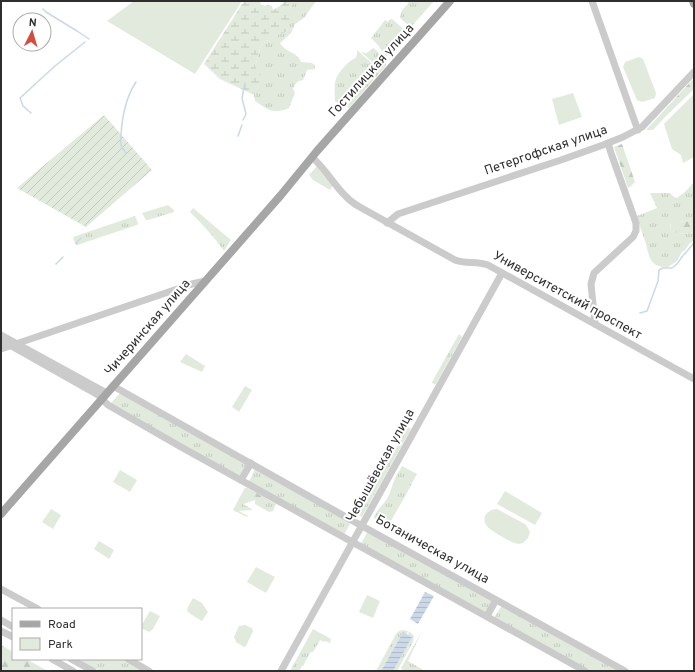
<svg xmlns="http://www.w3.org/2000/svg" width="695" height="672" viewBox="0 0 695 672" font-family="Overpass,sans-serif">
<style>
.grass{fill:url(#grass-tufts)}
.forest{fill:url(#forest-firs)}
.wetland{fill:url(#wetland-marsh)}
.park{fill:#e2eadd}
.garden{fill:url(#garden-furrows)}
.water{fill:url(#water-rules)}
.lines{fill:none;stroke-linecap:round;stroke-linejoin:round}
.stream{stroke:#cbd8e8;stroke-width:1.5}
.minor{stroke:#cbcbcb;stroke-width:7}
.major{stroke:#a6a6a6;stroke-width:8}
.labels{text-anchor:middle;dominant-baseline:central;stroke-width:4;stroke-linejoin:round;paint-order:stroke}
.street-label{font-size:13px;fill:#2e2e2e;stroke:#fff}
</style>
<defs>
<pattern id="grass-tufts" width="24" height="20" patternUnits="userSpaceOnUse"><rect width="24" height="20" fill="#e2eadd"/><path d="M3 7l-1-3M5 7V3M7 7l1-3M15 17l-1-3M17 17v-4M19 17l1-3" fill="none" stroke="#c2c9be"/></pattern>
<pattern id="forest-firs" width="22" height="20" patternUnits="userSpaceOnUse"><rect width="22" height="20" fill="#e2eadd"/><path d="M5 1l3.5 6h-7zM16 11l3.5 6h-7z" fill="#c2c9be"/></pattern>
<pattern id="wetland-marsh" width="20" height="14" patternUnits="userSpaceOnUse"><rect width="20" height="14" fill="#e2eadd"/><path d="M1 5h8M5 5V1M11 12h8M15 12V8" fill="none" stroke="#c2c9be"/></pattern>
<pattern id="garden-furrows" width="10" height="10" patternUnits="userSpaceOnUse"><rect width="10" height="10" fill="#e2eadd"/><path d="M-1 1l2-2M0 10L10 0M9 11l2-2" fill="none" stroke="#c2c9be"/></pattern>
<pattern id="water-rules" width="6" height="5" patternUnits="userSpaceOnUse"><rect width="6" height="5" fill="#cbd8e8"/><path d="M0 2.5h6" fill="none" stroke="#afbac7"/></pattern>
</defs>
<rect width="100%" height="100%" fill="#fff"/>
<g class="grass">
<path d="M 294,1 L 316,1 L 304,18 L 295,24 L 291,33 L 280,43 C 287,54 297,51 301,62 L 312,63 L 315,66 L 315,69 L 307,70 L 303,80 C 297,81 295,83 293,89 L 295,93 L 289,108 C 273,115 269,110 255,101 L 254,95 L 259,83 L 255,66 L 262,42 L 269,40 L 276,35 L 286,32 L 289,26 L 289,10 Z"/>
<polygon points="407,1 434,1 411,27 401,19 400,17 402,10 408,4"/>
<polygon points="392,19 407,32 386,57 378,45 371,38 385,20 388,22 389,20"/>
<polygon points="373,48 376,50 383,60 377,66 361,52 367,53"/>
<path d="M 357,50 L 376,67 L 342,106 L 336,102 L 335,101 C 335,92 333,82 338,75 C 340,71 345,66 349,62 C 354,58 358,59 357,50 Z"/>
<polygon points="385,62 386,64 386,66 349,108 346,106"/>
<polygon points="317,166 333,185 330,190 313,180 309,175"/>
<path d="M 694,182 L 694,218 L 685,221 L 671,223 L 670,226 L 670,230 C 677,234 686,235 694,232 L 694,240 L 689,244 L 685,250 L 682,252 L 677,261 L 668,267 C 662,268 654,265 651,260 C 648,255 647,247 645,241 C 642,232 639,225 637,216 L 657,208 L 650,193 L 670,193 L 674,197 L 677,198 L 685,192 Z"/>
<polygon points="168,205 174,210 174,212 148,220 146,220 142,213"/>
<path d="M 193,208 L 231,240 L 224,251 C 214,237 203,225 191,213 L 190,212 Z"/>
<polygon points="135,216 138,223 137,225 77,245 75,244 73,237"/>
<polygon points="459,334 462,337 436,384 434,384 432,383 432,382"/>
<polygon points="120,393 246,464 246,466 240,475 239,476 110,404"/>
<polygon points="408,427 411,429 362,517 359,515 359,513"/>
<path d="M 402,466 L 417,474 L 404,498 L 388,526 L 374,518 C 376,510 383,505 387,499 C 391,492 392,485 395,478 C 397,474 400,470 402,466 Z"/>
<polygon points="255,469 351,522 344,535 249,482"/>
<polygon points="245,488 247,488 276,504 273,511 269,512 255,504 253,508 255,504 255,500 243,504 252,509 249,514 251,510 239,511 248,516 247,517 233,510"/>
<polygon points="368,531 489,599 492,602 487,611 485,612 361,544"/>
<polygon points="502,605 620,671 590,671 494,618"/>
<polygon points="313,629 331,639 330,643 325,641 324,642 320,640 313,652 311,652 310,653 303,666 302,666 299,671 290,671"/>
<polygon points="403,630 408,631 407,634 403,632 381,671 376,671 396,634 399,631"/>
<polygon points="409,631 414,636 413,642 397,671 393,671 411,637 408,634"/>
<polygon points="422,631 408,661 425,671 401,671 402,669 401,668"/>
<polygon points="78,659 123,659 144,671 100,671"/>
</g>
<g class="forest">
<polygon points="694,78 694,91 693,90 666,116 653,130 646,130"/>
<polygon points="622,144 635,182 631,186 628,188 614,147"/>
<path d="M 694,218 L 694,232 C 686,235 677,234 670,230 L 671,223 L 675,221 C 684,223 686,220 694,218 Z"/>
<polygon points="245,488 247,488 267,499 265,502 263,502 263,500 259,499 258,498 256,498 256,496 254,497 248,493 243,501 237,512 233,510"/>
<polygon points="1,645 13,652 13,659 26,659 48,671 1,671"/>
</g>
<polygon class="wetland" points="244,1 260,1 261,5 265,6 268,5 272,6 273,10 283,4 283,1 294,1 289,10 289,26 286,32 276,35 269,40 262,42 255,66 260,76 259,83 254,95 220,79 204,64"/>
<g class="park">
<polygon points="134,1 242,1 195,74 107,21"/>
<polygon points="639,57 643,59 656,93 655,98 642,102 637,100 623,67 625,62"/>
<polygon points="573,93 582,117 559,125 552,99"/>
<polygon points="693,95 694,157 683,163 681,155 672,149 664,124"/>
<polygon points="186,354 205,366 202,372 180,362"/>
<polygon points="245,386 252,390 239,412 232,407"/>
<polygon points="120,470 137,480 130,492 113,482"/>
<polygon points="505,491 542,513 535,525 497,504"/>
<polygon points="51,509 61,515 53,529 42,522"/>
<path d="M 497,509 L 525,524 L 528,528 L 530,532 L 528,538 L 523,543 C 521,544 517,544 514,543 C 509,541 489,530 487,526 C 480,518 488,509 497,509 Z"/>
<polygon points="99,541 114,550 109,559 94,549"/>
<polygon points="256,567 275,577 266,593 247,582"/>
<polygon points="367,595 380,601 373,618 359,612"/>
<polygon points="193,598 202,603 208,612 202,621 192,615 187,611 188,607"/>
<polygon points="150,611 160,616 153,629 149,632 141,628 141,626"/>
<polygon points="245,625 252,628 253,631 246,646 244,647 236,642 234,637 239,626"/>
</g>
<polygon class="garden" points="104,115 152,170 86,227 17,188"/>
<g class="water">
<polygon points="425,592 434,596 418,624 410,619"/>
<polygon points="403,632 412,637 393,671 381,671"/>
</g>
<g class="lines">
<g class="stream">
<polyline points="43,9 46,12 77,31 89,39"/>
<polyline points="31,113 23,106 20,98 55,66 85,42"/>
<polyline points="243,120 246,114 242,98 245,83"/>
<polyline points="238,136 242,125"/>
<path d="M 126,153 C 124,150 122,148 121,145 C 120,142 121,138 121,135 C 122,118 126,97 136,82"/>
<polyline points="76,243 81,238"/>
<polyline points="56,264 63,257"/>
<polyline points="640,313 647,311 658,281 659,270 663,268 672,268 677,264 682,257 694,243"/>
</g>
<g class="minor">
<polyline points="592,1 636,125 638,130"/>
<path d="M 312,157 C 329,172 339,195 358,206 L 455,260 C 465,264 477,261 488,265 L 694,379"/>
<polyline points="387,223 398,214 561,160 603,145 623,137 642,127 694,72"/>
<polyline points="595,324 591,284 594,273 633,237 636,231 636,223 611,153 608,143"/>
<polyline points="1,335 94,386 107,393"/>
<polyline points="1,340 91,391 98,395 108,405 181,447 585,671"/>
<polyline points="1,349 192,284 205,281"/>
<polyline points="113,386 353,521 625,671"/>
<polyline points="241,480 251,463"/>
<polyline points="1,589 38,609"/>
<polyline points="487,616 496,600"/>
<polyline points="1,620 13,627"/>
<polyline points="1,631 13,637"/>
<polyline points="52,659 73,671"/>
<polyline points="71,659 93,671"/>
<polyline points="128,659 149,671"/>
<polyline points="281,671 502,273"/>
</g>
<g class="major">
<polyline points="693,1 694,4"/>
<polyline points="1,514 281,195 317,151 450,1"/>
</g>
</g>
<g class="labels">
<g class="street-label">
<text transform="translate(372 71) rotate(-48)">Гостилицкая улица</text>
<text transform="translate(546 151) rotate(-19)">Петергофская улица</text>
<text transform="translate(567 296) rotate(29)">Университетский проспект</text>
<text transform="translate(148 328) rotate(-49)">Чичеринская улица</text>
<text transform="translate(381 466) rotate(-61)">Чебышёвская улица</text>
<text transform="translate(432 550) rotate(29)">Ботаническая улица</text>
</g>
</g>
<rect width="695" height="672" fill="none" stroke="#2e2e2e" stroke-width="4"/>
<rect x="12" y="608" width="130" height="52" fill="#ffffff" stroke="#ababab"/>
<rect x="20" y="621" width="20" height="6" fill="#a6a6a6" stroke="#ababab"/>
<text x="48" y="628" font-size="12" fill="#2e2e2e">Road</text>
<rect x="20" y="638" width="20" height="12" fill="#e2eadd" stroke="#ababab"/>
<text x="48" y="648" font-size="12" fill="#2e2e2e">Park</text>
<g transform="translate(32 32) rotate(5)"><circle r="19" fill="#ffffff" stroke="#ababab"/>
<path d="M0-3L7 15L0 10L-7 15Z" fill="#d44c40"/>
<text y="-6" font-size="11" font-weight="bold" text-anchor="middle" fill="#2e2e2e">N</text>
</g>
</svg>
